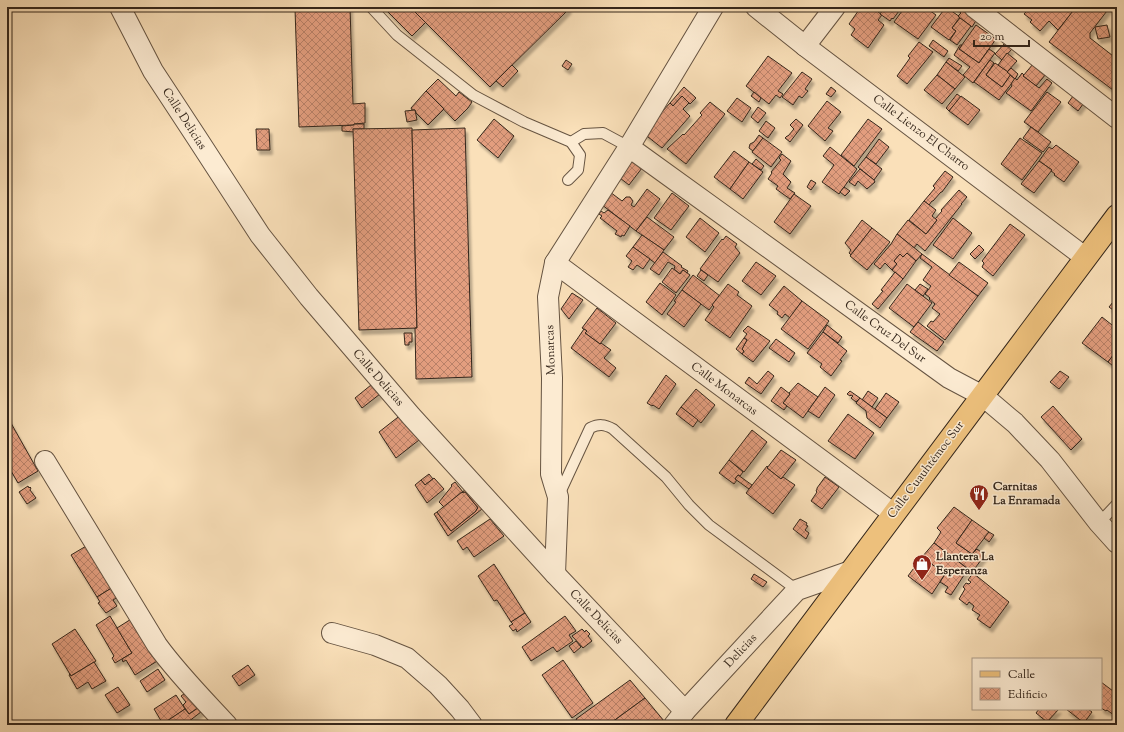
<svg xmlns="http://www.w3.org/2000/svg" width="1124" height="732" viewBox="0 0 1124 732" font-family="'Sorts Mill Goudy',serif">
<style>
.building{fill:url(#building-cross-hatch);stroke:#34261b;filter:url(#shadow)}
.lines{fill:none;stroke-linecap:round;stroke-linejoin:round}
.lane-casing{stroke:#665442;stroke-width:12}
.street-casing{stroke:#665442;stroke-width:22}
.primary-casing{stroke:#34261b;stroke-width:24}
.lane{stroke:#fcebd2;stroke-width:10}
.street{stroke:#fcebd2;stroke-width:20}
.primary{stroke:#edc07c;stroke-width:22}
.labels{text-anchor:middle;dominant-baseline:central;stroke-width:3;stroke-linejoin:round;paint-order:stroke}
.street-label{font-size:12px;fill:#34261b;stroke:#fcebd2}
.poi-label{font-size:12px;font-weight:bold;fill:#34261b;stroke:#fcebd2;text-anchor:start}
</style>
<defs>
<pattern id="building-cross-hatch" width="8" height="8" patternUnits="userSpaceOnUse"><rect width="8" height="8" fill="#e39e7f"/><path d="M0 0l8 8M0 8l8-8" fill="none" stroke="#b98167"/></pattern>
<filter id="shadow"><feDropShadow dx="2.5" dy="4.5" stdDeviation="1" flood-color="#0004"/></filter>
</defs>
<rect width="100%" height="100%" fill="#fae0b9"/>
<filter id="stains"><feTurbulence type="fractalNoise" baseFrequency=".005" numOctaves="4"/><feColorMatrix values="0 0 0 0 .2 0 0 0 0 .09 0 0 0 0 .02 0 0 0 .5 -.17"/></filter>
<radialGradient id="worn" r=".72"><stop offset=".6" stop-color="#630" stop-opacity="0"/><stop offset="1" stop-color="#630" stop-opacity=".3"/></radialGradient>
<g class="building">
<polygon points="350,7 353,104 365,103 365,123 354,124 354,125 299,127 295,9"/>
<polygon points="383,7 410,7 426,22 412,36"/>
<polygon points="410,7 568,7 569,9 490,87"/>
<polygon points="861,7 872,7 882,15 878,20 884,25 868,48 851,35 855,29 849,24"/>
<polygon points="876,7 902,7 893,19 892,18 890,21 880,14 882,11"/>
<polygon points="905,7 925,7 936,15 918,39 894,22"/>
<polygon points="946,7 960,17 952,28 956,31 949,40 931,27"/>
<polygon points="954,7 961,7 977,19 972,27 960,18 958,16 961,13"/>
<polygon points="1030,7 1038,7 1041,10 1044,7 1072,7 1072,8 1074,10 1058,30 1049,21 1040,31 1030,22 1032,20 1024,14"/>
<polygon points="1076,7 1110,7 1090,33 1090,38 1117,59 1117,93 1049,42"/>
<polygon points="960,18 971,26 957,45 950,40 956,31 952,28"/>
<polygon points="976,25 996,39 979,63 959,49"/>
<polygon points="1107,25 1110,37 1098,39 1095,27"/>
<polygon points="933,40 948,51 944,57 929,46"/>
<polygon points="919,42 933,52 907,84 897,76 910,58 908,56"/>
<polygon points="1005,43 1012,49 1002,60 995,54"/>
<polygon points="960,45 962,45 959,49 979,63 989,49 995,53 973,83 963,75 970,67 954,55"/>
<polygon points="1007,53 1017,61 1007,72 998,65"/>
<polygon points="768,56 792,73 778,91 783,94 780,98 776,95 769,104 746,86"/>
<polygon points="949,58 962,66 958,71 946,62"/>
<polygon points="566,60 572,64 568,70 562,66"/>
<polygon points="990,60 994,63 986,75 1002,87 1010,75 1015,79 999,100 974,82"/>
<polygon points="946,62 965,77 955,89 937,75"/>
<polygon points="995,63 1011,74 1002,87 986,75"/>
<polygon points="1033,64 1046,74 1036,86 1023,76"/>
<polygon points="512,65 518,71 503,87 496,81"/>
<polygon points="1011,68 1018,74 1015,79 1007,72"/>
<polygon points="802,72 812,79 805,89 808,91 802,98 799,96 793,105 782,97"/>
<polygon points="1022,73 1024,75 1023,76 1039,88 1047,79 1052,83 1031,111 1006,93 1012,86 1011,84 1015,78 1017,80"/>
<polygon points="937,75 955,89 942,104 924,90"/>
<polygon points="438,79 456,96 459,92 472,102 468,108 455,121 426,91"/>
<polygon points="684,87 696,98 690,104 682,96 673,106 670,103"/>
<polygon points="831,87 836,91 831,97 826,94"/>
<polygon points="426,91 444,109 428,125 416,113 415,110 412,110 411,108"/>
<polygon points="754,92 761,98 759,102 751,96"/>
<polygon points="1047,92 1061,102 1038,132 1024,122"/>
<polygon points="1076,92 1086,100 1078,111 1068,103"/>
<polygon points="957,94 961,97 949,111 946,108"/>
<polygon points="682,96 689,103 683,109 690,116 662,148 643,133 670,103 673,106"/>
<polygon points="961,96 980,110 968,125 949,111"/>
<polygon points="737,98 751,108 742,122 727,111"/>
<polygon points="827,101 841,112 828,128 833,131 825,141 808,126"/>
<polygon points="710,102 725,114 686,164 667,149 683,134 684,135 702,115 700,113"/>
<polygon points="758,107 766,113 758,123 751,117"/>
<polygon points="415,110 417,120 407,122 405,111"/>
<polygon points="494,119 514,136 498,158 477,140"/>
<polygon points="796,119 803,125 790,142 785,138 787,136 788,136 794,129 790,125"/>
<polygon points="868,119 882,129 854,166 841,155"/>
<polygon points="766,121 775,128 768,138 759,131"/>
<polygon points="354,124 364,124 364,129 353,129 354,132 342,131 342,126 354,125"/>
<polygon points="1031,127 1051,142 1043,152 1023,138"/>
<polygon points="412,128 417,328 359,330 353,129"/>
<polygon points="465,128 472,377 416,379 415,328 417,328 412,130"/>
<polygon points="256,129 269,129 270,150 257,150"/>
<polygon points="759,135 763,138 753,151 749,148 750,144 754,142"/>
<polygon points="763,138 782,152 771,167 752,152"/>
<polygon points="1020,138 1042,153 1022,180 1001,164"/>
<polygon points="879,139 889,147 876,164 866,157"/>
<polygon points="1056,145 1079,162 1064,182 1054,175 1055,174 1051,171 1052,170 1039,161 1049,147 1052,149"/>
<polygon points="830,147 857,169 839,194 822,182 834,165 823,156"/>
<polygon points="734,151 749,162 730,189 714,177"/>
<polygon points="782,154 791,161 783,174 791,182 787,188 795,193 790,199 776,189 778,186 768,179 772,173 771,172 781,160 779,158"/>
<polygon points="866,157 882,169 874,180 858,167"/>
<polygon points="629,158 642,168 629,185 616,175"/>
<polygon points="756,159 764,166 761,170 752,164"/>
<polygon points="1039,161 1052,170 1034,193 1021,184"/>
<polygon points="749,162 763,172 743,199 730,189"/>
<polygon points="860,169 874,180 875,182 867,189 858,181 855,186 849,182"/>
<polygon points="945,171 953,177 942,192 941,192 933,201 932,201 929,205 924,201 935,188 933,186"/>
<polygon points="811,180 816,183 811,190 807,187"/>
<polygon points="844,187 850,191 845,196 840,192"/>
<polygon points="606,189 622,201 626,197 630,197 633,201 631,205 634,207 647,189 660,199 636,231 597,201"/>
<polygon points="959,190 967,197 961,204 962,204 925,251 917,244 914,248 897,234 908,220 926,234 937,220 935,219 942,211 941,210"/>
<polygon points="672,193 689,206 671,230 654,218"/>
<polygon points="794,194 811,206 790,234 774,222"/>
<polygon points="924,201 936,210 932,216 937,220 926,234 909,220"/>
<polygon points="608,210 630,226 624,236 622,235 621,237 615,234 617,231 600,218 602,216 599,214 601,211 604,213"/>
<polygon points="647,217 674,237 664,250 636,231"/>
<polygon points="700,218 719,233 705,252 686,237"/>
<polygon points="953,218 972,233 953,259 933,245"/>
<polygon points="862,220 872,228 851,255 849,253 851,250 845,243"/>
<polygon points="1010,224 1025,235 993,276 982,267 984,263 982,261"/>
<polygon points="872,228 890,242 867,270 850,256"/>
<polygon points="897,234 922,254 916,261 907,253 903,257 900,254 894,261 897,264 892,270 885,263 880,269 874,264 891,244"/>
<polygon points="642,235 664,250 655,263 633,247"/>
<polygon points="726,236 737,244 735,247 740,253 718,282 700,269 722,239 723,240"/>
<polygon points="979,245 984,250 975,259 970,254"/>
<polygon points="633,247 650,259 643,269 637,265 633,270 628,267 632,261 626,256"/>
<polygon points="663,252 682,266 681,267 688,271 687,273 683,270 680,274 674,269 675,266 668,262 659,275 650,269"/>
<polygon points="907,253 916,261 903,279 892,270 897,264 894,261 900,254 903,257"/>
<polygon points="922,254 978,296 945,340 927,326 931,321 933,322 940,314 932,308 935,304 929,299 930,298 925,294 931,286 923,280 932,267 920,258"/>
<polygon points="756,262 776,276 761,295 742,281"/>
<polygon points="959,262 988,283 978,296 949,275"/>
<polygon points="672,268 680,274 683,270 690,275 676,293 662,282"/>
<polygon points="701,270 708,275 704,281 697,276"/>
<polygon points="895,272 903,279 878,309 872,304 883,291 881,290"/>
<polygon points="693,275 720,296 709,310 682,290"/>
<polygon points="660,283 676,295 662,315 646,302"/>
<polygon points="728,284 739,292 737,295 752,306 730,338 705,320 714,307 712,305"/>
<polygon points="907,284 932,303 914,327 889,308"/>
<polygon points="920,284 928,289 923,296 915,290"/>
<polygon points="784,286 802,301 790,318 785,314 782,318 777,314 778,312 769,305"/>
<polygon points="682,290 701,304 684,327 667,314 676,302 674,301"/>
<polygon points="572,293 583,300 569,319 561,309"/>
<polygon points="802,301 829,321 808,349 781,329"/>
<polygon points="1113,302 1117,305 1117,313 1109,307"/>
<polygon points="597,308 616,323 600,344 585,333 587,331 582,328"/>
<polygon points="1102,317 1117,329 1117,350 1108,362 1082,343"/>
<polygon points="918,322 944,342 937,351 910,332"/>
<polygon points="827,325 842,337 838,343 823,332"/>
<polygon points="748,326 770,341 753,362 742,354 744,351 742,349 747,340 744,338 747,334 743,331"/>
<polygon points="584,329 587,331 585,333 600,344 601,343 611,350 604,358 616,368 609,377 571,348"/>
<polygon points="823,332 847,351 840,360 842,361 831,376 820,367 822,364 807,353"/>
<polygon points="404,333 412,333 412,342 409,342 409,345 405,345"/>
<polygon points="744,338 747,340 742,349 744,351 742,354 736,349"/>
<polygon points="776,339 795,353 789,362 769,348"/>
<polygon points="1117,350 1117,369 1108,362"/>
<polygon points="768,371 774,376 761,394 745,383 749,377 757,384"/>
<polygon points="1060,371 1069,377 1059,389 1050,382"/>
<polygon points="666,375 676,384 659,409 653,405 652,406 647,403"/>
<polygon points="798,383 818,397 803,418 783,403 790,394 789,393"/>
<polygon points="371,385 380,394 362,408 355,398"/>
<polygon points="781,387 790,394 783,403 787,406 784,410 771,401"/>
<polygon points="825,387 835,395 819,418 808,411"/>
<polygon points="696,389 715,405 701,423 681,407"/>
<polygon points="850,391 860,398 856,402 851,398 853,396 851,395 850,396 847,394"/>
<polygon points="868,391 878,398 872,407 862,400"/>
<polygon points="886,393 899,402 887,418 875,409"/>
<polygon points="860,398 887,418 880,428 867,418 866,411 856,403"/>
<polygon points="1053,406 1082,439 1071,450 1041,417"/>
<polygon points="681,407 698,420 693,427 676,414"/>
<polygon points="402,414 419,440 396,458 379,432"/>
<polygon points="848,414 874,433 855,459 828,441"/>
<polygon points="7,416 38,471 18,483 7,464"/>
<polygon points="752,430 767,442 744,472 729,460"/>
<polygon points="781,450 796,460 781,479 767,468"/>
<polygon points="729,460 743,472 740,476 738,475 735,479 737,480 734,484 719,473"/>
<polygon points="767,466 768,467 767,468 781,479 783,477 795,485 773,514 746,493"/>
<polygon points="429,474 433,479 425,485 421,480"/>
<polygon points="738,475 752,485 749,489 735,479"/>
<polygon points="825,477 839,487 822,509 811,501 817,492 816,491 817,489 817,488"/>
<polygon points="434,478 444,489 427,503 415,485 421,480 425,485"/>
<polygon points="455,482 463,492 465,489 482,509 448,536 434,514 437,512 451,531 476,511 476,510 478,508 465,492 463,493 462,492 444,507 439,502 452,486 451,485"/>
<polygon points="28,486 29,488 30,487 31,488 30,490 36,498 27,504 19,492"/>
<polygon points="462,492 463,493 465,492 478,508 476,510 476,511 451,531 437,512"/>
<polygon points="954,507 972,520 956,543 972,554 977,549 985,555 972,572 934,543 941,532 937,528"/>
<polygon points="490,519 504,536 474,557 467,547 463,550 457,541"/>
<polygon points="800,519 807,523 806,525 808,526 805,530 809,533 806,539 793,529"/>
<polygon points="972,520 989,532 972,554 956,543"/>
<polygon points="989,532 994,535 989,542 984,538"/>
<polygon points="93,542 118,584 97,597 71,555"/>
<polygon points="934,543 968,569 951,595 945,592 948,587 940,582 945,574 922,557"/>
<polygon points="922,557 945,574 932,594 908,576"/>
<polygon points="494,564 525,613 511,622 497,600 494,601 478,576"/>
<polygon points="973,573 1009,602 990,628 977,619 980,615 972,610 974,606 969,602 967,605 959,599 965,589 963,587 966,583 969,584 971,582 968,580"/>
<polygon points="754,574 767,582 763,587 751,579"/>
<polygon points="118,584 124,593 113,600 117,606 106,613 98,603 100,602 97,597"/>
<polygon points="525,613 531,622 517,632 516,629 513,631 509,626 513,624 511,622"/>
<polygon points="110,616 132,653 115,663 112,658 114,656 96,625"/>
<polygon points="136,616 162,658 135,675 126,660 123,662 122,659 132,653 117,628"/>
<polygon points="565,616 576,631 569,635 573,641 557,652 553,647 531,661 522,647"/>
<polygon points="75,629 96,661 71,676 52,644"/>
<polygon points="582,629 585,632 586,630 590,634 588,636 592,641 583,648 572,636"/>
<polygon points="576,641 581,647 574,653 569,646"/>
<polygon points="563,660 593,703 572,718 542,675"/>
<polygon points="94,662 106,681 92,689 88,682 77,689 69,675 70,674 71,676"/>
<polygon points="248,665 255,675 239,686 232,676"/>
<polygon points="158,669 165,680 147,692 140,681"/>
<polygon points="630,680 645,698 608,725 579,725 576,719"/>
<polygon points="1101,682 1117,694 1117,712 1115,715 1115,716 1107,710 1106,711 1101,708"/>
<polygon points="118,687 130,705 117,713 105,695"/>
<polygon points="191,689 205,710 201,712 198,708 189,714 183,705 186,702 181,696"/>
<polygon points="176,695 185,709 163,724 154,709"/>
<polygon points="645,698 664,721 660,725 608,725"/>
<polygon points="198,708 201,712 184,725 165,725 164,723 185,709 189,714"/>
<polygon points="1039,709 1059,709 1047,722 1036,713"/>
<polygon points="1066,709 1088,709 1092,712 1084,723"/>
</g>
<g class="lines">
<defs>
<g id="lane">
<polyline points="371,7 397,35 473,95 524,122 571,142 580,155 578,170 568,180"/>
<polyline points="571,142 584,134 603,133 629,147"/>
<path d="M 559,495 L 590,428 C 599,424 604,424 613,429 L 666,477 L 689,505 L 709,525 L 797,590"/>
<polyline points="1099,523 1117,504"/>
</g>
<g id="street">
<polyline points="120,7 153,71 197,138 260,235 309,297 411,416 555,574 685,711"/>
<polyline points="756,7 805,46 1086,258"/>
<polyline points="974,7 1117,118"/>
<polyline points="805,46 835,7"/>
<polyline points="629,147 949,378 983,396 1015,423 1050,460 1099,523 1117,543"/>
<polyline points="555,263 894,514"/>
<path d="M 45,461 L 157,645 C 178,674 203,699 227,725"/>
<polyline points="555,574 558,497 554,484 551,474 552,378 548,297 555,263 629,147 713,7"/>
<polyline points="332,633 375,645 407,658 438,685 460,709 472,725"/>
<polyline points="674,725 685,711 797,590 851,571"/>
</g>
<polyline id="primary" points="736,725 1117,216"/>
</defs>
<use href="#lane" class="lane-casing"/>
<use href="#street" class="street-casing"/>
<use href="#primary" class="primary-casing"/>
<use href="#lane" class="lane"/>
<use href="#street" class="street"/>
<use href="#primary" class="primary"/>
</g>
<defs>
<symbol id="restaurant-pin" viewBox="-11 -11 22 30"><path d="M0 17L-7.5 6A9.5 9.5 0 1 1 7.5 6Z" fill="#8f2418" stroke="#fcebd2"/><path d="M-5-6h1v4h1v-4h1v4h1v-4h1v5L-1.5 .5V6h-2V.5L-5-1ZM5-6V6H3V1.5H1.5Q1.5-4 5-6Z" fill="#fff"/></symbol>
<symbol id="shop-pin" viewBox="-11 -11 22 30"><path d="M0 17L-7.5 6A9.5 9.5 0 1 1 7.5 6Z" fill="#8f2418" stroke="#fcebd2"/><path d="M-5-2.5h2.3a2.7 3.5 0 0 1 5.4 0H5L5.5 6h-11ZM-1.5-2.5h3a1.5 2.3 0 0 0-3 0Z" fill="#fff"/></symbol>
</defs>
<g fill-rule="evenodd">
<use href="#restaurant-pin" x="968" y="483" width="22" height="30"/>
<use href="#shop-pin" x="911" y="553" width="22" height="30"/>
</g>
<g class="labels">
<g class="street-label">
<text transform="translate(184 119) rotate(57)">Calle Delicias</text>
<text transform="translate(921 133) rotate(37)">Calle Lienzo El Charro</text>
<text transform="translate(885 332) rotate(36)">Calle Cruz Del Sur</text>
<text transform="translate(551 350) rotate(-92)">Monarcas</text>
<text transform="translate(378 378) rotate(49)">Calle Delicias</text>
<text transform="translate(724 389) rotate(37)">Calle Monarcas</text>
<text transform="translate(926 470) rotate(-53)">Calle Cuauhtémoc Sur</text>
<text transform="translate(596 617) rotate(46)">Calle Delicias</text>
<text transform="translate(741 651) rotate(-47)">Delicias</text>
</g>
<g class="poi-label">
<text x="993" y="487">Carnitas<tspan x="993" dy="14">La Enramada</tspan></text>
<text x="936" y="557">Llantera La<tspan x="936" dy="14">Esperanza</tspan></text>
</g>
</g>
<rect width="1124" height="732" fill="none" stroke="#fae0b9" stroke-width="24"/>
<rect x="8" y="8" width="1108" height="716" fill="none" stroke="#34261b" stroke-width="2"/>
<rect x="12" y="12" width="1100" height="708" fill="none" stroke="#34261b"/>
<rect x="972" y="658" width="130" height="52" fill="#fcebd2" stroke="#ac9c89"/>
<rect x="980" y="671" width="20" height="6" fill="#edc07c" stroke="#ac9c89"/>
<text x="1008" y="678" font-size="12" fill="#34261b">Calle</text>
<rect x="980" y="688" width="20" height="12" fill="url(#building-cross-hatch)" stroke="#ac9c89"/>
<text x="1008" y="698" font-size="12" fill="#34261b">Edificio</text>
<path d="M974 40v6h55v-6" fill="none" stroke="#34261b" stroke-width="2"/>
<text x="980" y="40" font-size="12" fill="#34261b" stroke="#fcebd2" stroke-width="3" paint-order="stroke">20 m</text>
<rect width="100%" height="100%" filter="url(#stains)"/>
<rect width="100%" height="100%" fill="url(#worn)"/>
</svg>
